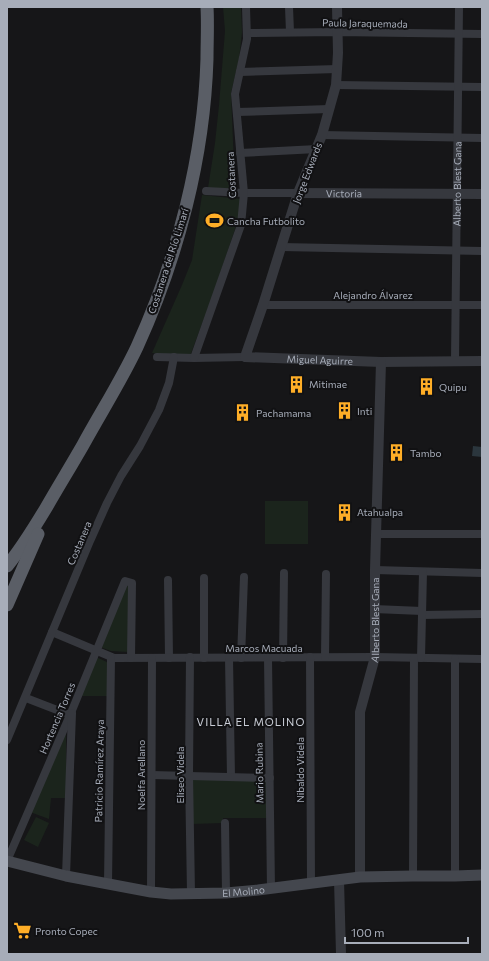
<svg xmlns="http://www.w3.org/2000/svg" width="489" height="961" viewBox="0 0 489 961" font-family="Commissioner,sans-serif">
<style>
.green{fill:#1b241c}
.water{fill:#2b363d}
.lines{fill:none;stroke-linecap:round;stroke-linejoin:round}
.minor{stroke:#36383e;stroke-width:8}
.tertiary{stroke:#36383e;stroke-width:10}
.secondary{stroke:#44474e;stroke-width:11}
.trunk{stroke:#5a5e66;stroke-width:13}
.labels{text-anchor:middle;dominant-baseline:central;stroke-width:4;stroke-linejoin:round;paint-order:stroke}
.street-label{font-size:10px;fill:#a7adb9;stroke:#111113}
.poi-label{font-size:10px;fill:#a7adb9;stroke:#111113;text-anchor:start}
.neighbourhood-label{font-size:11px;letter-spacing:1px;fill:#c8ccd5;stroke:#111113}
</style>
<rect width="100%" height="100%" fill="#161618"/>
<g class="green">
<polygon points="223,7 241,7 242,32 239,59 231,93 235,189 208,188 215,143 219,105 225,31"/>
<polygon points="202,195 241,199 237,223 215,289 190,356 152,353 182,285 192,260"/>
<rect x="265" y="501" width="43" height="43"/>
<polygon points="125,586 130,586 128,652 111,651 100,647"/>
<polygon points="96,657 109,663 108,696 80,696"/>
<polygon points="66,728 66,798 51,798 49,819 30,812"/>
<polygon points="193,779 266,780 267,818 223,818 223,823 192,824"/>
<polygon points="36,817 49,823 38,847 24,840"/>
</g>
<polygon class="water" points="473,446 482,447 482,457 472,456"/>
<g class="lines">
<g class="minor">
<polyline points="289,7 290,32"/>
<polyline points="247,33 337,32 482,34"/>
<polyline points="240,72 337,69"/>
<polyline points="336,85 482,87"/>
<polyline points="237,112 329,109"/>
<polyline points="322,135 482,138"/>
<polyline points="240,153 317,149"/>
<polyline points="206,191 244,193 298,193"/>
<polyline points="281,247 482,251"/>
<polyline points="263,305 482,305"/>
<polyline points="157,357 194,358 245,357"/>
<polyline points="194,358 241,225 244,193 235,94 247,39 246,7"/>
<path id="s1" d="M 455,360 L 459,7"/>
<polyline points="376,534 482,534"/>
<polyline points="375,570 482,573"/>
<polyline points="168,580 169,658"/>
<polyline points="374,609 422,611"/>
<polyline points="422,615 482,614"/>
<polyline points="52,632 114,658 375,657 482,659"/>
<polyline points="190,657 189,775 191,893"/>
<polyline points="310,657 311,883"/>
<polyline points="325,657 326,574"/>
<polyline points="204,658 204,578"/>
<polyline points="229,658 231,777"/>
<polyline points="241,658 244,577"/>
<polyline points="268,658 271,889"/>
<polyline points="283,658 284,573"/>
<polyline points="421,658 423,572"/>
<polyline points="455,659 455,876"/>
<polyline points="26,698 70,715"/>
<polyline points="7,740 90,541 107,503 121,476 140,446 159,410 169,383 174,357"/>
<polyline points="152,775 270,778"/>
<polyline points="225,823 226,893"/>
<polyline points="7,861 73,708 125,581 132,583 131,658"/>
<polyline points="66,876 72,713"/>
<polyline points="413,876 414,658"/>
<polyline points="108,884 111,658"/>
<polyline points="151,892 152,658"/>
</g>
<g class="tertiary">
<path id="s2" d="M 337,7 L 338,53 L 336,85 L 322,135 L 298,193 L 263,305 L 245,357 L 381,362 L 482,361"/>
<path id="s3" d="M 298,193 L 482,194"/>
<path id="s4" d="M 360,877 L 360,712 L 375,657 L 375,570 L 381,362"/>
<polyline points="339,880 341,954"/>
</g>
<path class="secondary" id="s5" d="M 7,861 L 66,876 L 151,892 L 171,894 L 226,893 L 258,890 L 360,877 L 413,876 L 455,876 L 482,875"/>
<g class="trunk">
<path d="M 7,566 C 22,548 34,528 46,508 C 58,487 71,466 83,445 C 101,412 121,381 137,347 C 178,257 204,157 207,59 C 207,42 208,24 207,7"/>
<polyline points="7,605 38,534"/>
</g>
</g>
<defs>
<symbol id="stadium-bare" viewBox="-9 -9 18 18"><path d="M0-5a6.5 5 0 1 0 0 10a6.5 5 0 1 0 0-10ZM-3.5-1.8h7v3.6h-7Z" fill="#ffae27" stroke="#111113" stroke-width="2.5" paint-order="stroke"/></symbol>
<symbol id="building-bare" viewBox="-9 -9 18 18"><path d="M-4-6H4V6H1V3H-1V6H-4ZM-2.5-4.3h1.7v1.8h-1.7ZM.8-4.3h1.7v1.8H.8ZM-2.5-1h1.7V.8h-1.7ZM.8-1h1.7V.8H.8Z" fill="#ffae27" stroke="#111113" stroke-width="2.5" paint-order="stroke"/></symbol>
<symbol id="supermarket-bare" viewBox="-9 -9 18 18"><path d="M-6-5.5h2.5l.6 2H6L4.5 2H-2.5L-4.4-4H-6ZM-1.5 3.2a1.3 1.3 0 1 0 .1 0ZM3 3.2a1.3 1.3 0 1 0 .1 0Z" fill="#ffae27" stroke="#111113" stroke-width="2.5" paint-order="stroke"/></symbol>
</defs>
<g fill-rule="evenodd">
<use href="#stadium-bare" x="202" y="208" width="25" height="25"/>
<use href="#building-bare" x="284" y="372" width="25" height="25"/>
<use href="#building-bare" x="414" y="374" width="25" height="25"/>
<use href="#building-bare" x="332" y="398" width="25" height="25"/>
<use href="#building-bare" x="230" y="400" width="25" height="25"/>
<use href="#building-bare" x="384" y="440" width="25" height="25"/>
<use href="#building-bare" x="332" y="500" width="25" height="25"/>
<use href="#supermarket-bare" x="10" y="918" width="25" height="25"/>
</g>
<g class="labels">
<g class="street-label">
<text transform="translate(365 23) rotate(1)">Paula Jaraquemada</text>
<text transform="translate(307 173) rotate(-69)">Jorge Edwards</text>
<text transform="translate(231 175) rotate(-93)">Costanera</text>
<text stroke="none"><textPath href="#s1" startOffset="176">Alberto Blest Gana</textPath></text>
<text stroke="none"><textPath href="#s3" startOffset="46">Victoria</textPath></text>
<text transform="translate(168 261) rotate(-72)">Costanera del Río Limarí</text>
<text x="373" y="295">Alejandro Álvarez</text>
<text stroke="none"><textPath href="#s2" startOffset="440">Miguel Aguirre</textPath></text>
<text transform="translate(79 543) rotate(-67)">Costanera</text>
<text stroke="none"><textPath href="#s4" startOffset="259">Alberto Blest Gana</textPath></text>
<text x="264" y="648">Marcos Macuada</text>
<text transform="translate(57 718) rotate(-67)">Hortencia Torres</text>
<text transform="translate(300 770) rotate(-90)">Nibaldo Videla</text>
<text transform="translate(99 771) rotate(-89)">Patricio Ramírez Araya</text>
<text transform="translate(259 773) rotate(-91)">Mario Rubina</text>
<text transform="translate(141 775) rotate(-90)">Noelfa Arellano</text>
<text transform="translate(180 775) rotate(-90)">Eliseo Videla</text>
<text stroke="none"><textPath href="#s5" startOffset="240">El Molino</textPath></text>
</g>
<g class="poi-label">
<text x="227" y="221">Cancha Futbolito</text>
<text x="309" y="384">Mitimae</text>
<text x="439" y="387">Quipu</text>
<text x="357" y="411">Inti</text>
<text x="256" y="413">Pachamama</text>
<text x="410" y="453">Tambo</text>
<text x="357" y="512">Atahualpa</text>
<text x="35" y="931">Pronto Copec</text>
</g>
<g class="neighbourhood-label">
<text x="251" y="721">VILLA EL MOLINO</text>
</g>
</g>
<rect width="489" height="961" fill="none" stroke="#a7adb9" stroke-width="16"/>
<path d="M345 937v6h123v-6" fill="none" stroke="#a7adb9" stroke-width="2"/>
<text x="351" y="937" font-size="12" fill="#a7adb9" stroke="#111113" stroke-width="3" paint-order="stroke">100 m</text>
</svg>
